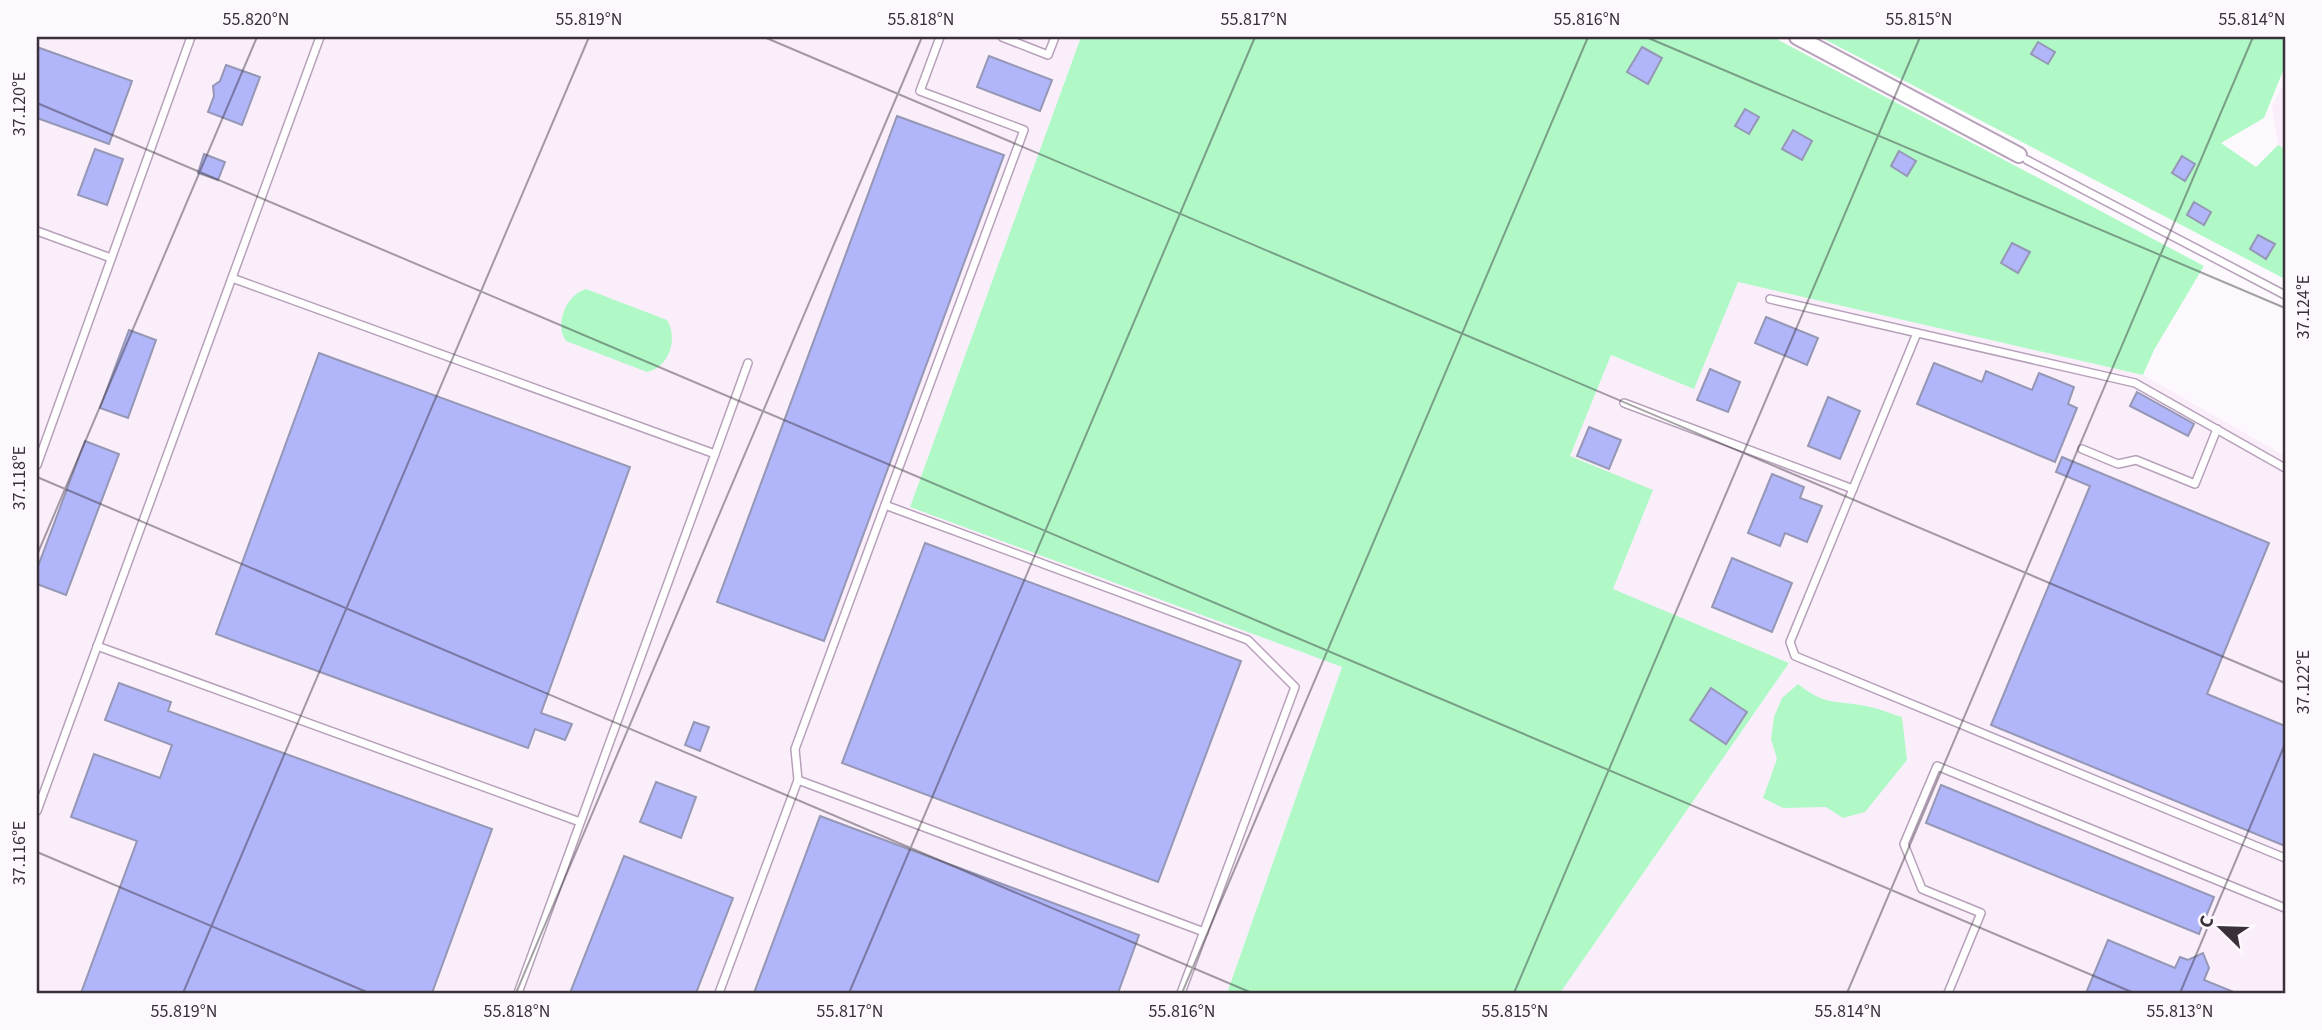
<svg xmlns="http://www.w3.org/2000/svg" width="2322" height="1030" viewBox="0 0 2322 1030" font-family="'Source Sans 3',sans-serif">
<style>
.built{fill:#faeefb}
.green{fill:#b0f9c7}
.building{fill:#b1b5f9;stroke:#9597b5;stroke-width:2}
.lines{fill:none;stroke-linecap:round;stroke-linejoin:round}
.service-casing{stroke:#b7a1ba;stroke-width:10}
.minor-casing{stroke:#b7a1ba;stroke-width:18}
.service{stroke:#fff;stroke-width:7}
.minor{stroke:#fff;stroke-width:14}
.ticks{fill:none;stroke:#39303a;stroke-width:2;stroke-opacity:0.45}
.neatline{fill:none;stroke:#39303a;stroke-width:2.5}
.ticks-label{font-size:18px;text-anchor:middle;fill:#39303a}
</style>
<rect width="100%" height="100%" fill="#fcf8fd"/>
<g class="built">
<polygon points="37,37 1081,37 910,507 1342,667 1227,993 37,993"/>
<polygon points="2285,80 2285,149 2278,145 2272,107"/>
<polygon points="1738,282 2143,375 2285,456 2285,993 1560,993 1789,663 1612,589 1652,490 1570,456 1611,355 1694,388"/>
</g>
<g class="green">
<polygon points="1081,37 1773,37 2204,266 2154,350 2143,375 1738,282 1694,389 1611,355 1570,456 1653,490 1613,589 1789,663 1560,993 1227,993 1342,667 910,507"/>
<polygon points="1820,37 2285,37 2285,66 2264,118 2221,143 2256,167 2278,145 2285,149 2285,279"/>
<path d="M 586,289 L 667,320 C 678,338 670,367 647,372 L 566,341 C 554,324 566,295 586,289 Z"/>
<path d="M 1798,684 C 1827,708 1838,699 1870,707 C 1881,709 1891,714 1902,717 L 1907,760 L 1865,812 L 1843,818 L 1826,807 L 1783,808 L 1763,798 L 1777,759 L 1771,739 L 1774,717 L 1782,698 Z"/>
</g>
<g class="building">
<polygon points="2038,42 2055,52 2048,64 2031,54"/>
<polygon points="37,47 132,81 109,144 37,118"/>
<polygon points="1642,47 1662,58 1648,84 1627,72"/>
<polygon points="989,56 1052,80 1040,111 977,87"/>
<polygon points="226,65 260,77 242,125 208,112 214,96 213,86 220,81"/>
<polygon points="1745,109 1759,117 1749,134 1735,126"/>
<polygon points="897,116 1004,155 824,641 717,602"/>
<polygon points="1793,130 1812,141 1802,160 1782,149"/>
<polygon points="95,149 123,159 107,205 78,195"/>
<polygon points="1899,151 1916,161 1907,176 1891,166"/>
<polygon points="204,154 225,162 218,180 198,173"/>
<polygon points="2182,156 2195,164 2185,181 2172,173"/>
<polygon points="2194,202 2211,212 2204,225 2187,215"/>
<polygon points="2258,235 2275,244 2266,259 2250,249"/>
<polygon points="2012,243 2030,252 2018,273 2001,263"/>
<polygon points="1766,317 1818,338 1807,365 1755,343"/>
<polygon points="129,330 156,340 128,418 100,408"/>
<polygon points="319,353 630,467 541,713 572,724 565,740 535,729 528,748 216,634"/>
<polygon points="1934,363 1982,382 1986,371 2032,390 2039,373 2074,387 2068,404 2077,408 2055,462 1917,404"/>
<polygon points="1710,369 1740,382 1728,412 1697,400"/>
<polygon points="2137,392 2194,424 2188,436 2130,406"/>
<polygon points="1828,397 1860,411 1840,459 1808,446"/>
<polygon points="1589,427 1621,440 1609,469 1577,456"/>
<polygon points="85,441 119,454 66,595 37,584 37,569"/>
<polygon points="2062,457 2269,543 2207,694 2285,726 2285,846 1991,725 2090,486 2056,472"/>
<polygon points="1772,474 1804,487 1800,498 1822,506 1807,542 1785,533 1780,546 1748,533"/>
<polygon points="925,543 1241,661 1158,882 842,763"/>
<polygon points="1732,558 1792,583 1772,632 1712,607"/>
<polygon points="119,683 171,702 168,711 492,829 432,993 81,993 137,841 71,817 94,754 160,778 172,745 105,720"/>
<polygon points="1711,688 1747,712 1726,744 1690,720"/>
<polygon points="694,722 709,727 700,751 685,745"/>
<polygon points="656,782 696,797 681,838 640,822"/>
<polygon points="1941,785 2214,897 2199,934 1926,823"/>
<polygon points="820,816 1139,935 1118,993 754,993"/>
<polygon points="624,856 733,898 696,993 570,993"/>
<polygon points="2108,940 2175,968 2180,957 2188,960 2203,953 2209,968 2204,980 2236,993 2086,993"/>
</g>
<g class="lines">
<defs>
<g id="service">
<polyline points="1002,37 1048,55 1055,37"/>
<polyline points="2027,160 2285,295"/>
<polyline points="37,231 111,258"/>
<polyline points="232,278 715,454 518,993"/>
<polyline points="1770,299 2135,383 2285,468"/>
<polyline points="1917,333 1790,642 1795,656 2285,858"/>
<polyline points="1624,403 1853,489"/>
<polyline points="2082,449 2118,464 2136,460 2195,484 2217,429"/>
<polyline points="715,454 748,363"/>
<polyline points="37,465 191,37"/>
<polyline points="885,505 1024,130 920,91 940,37"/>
<polyline points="97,646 580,822"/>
<polyline points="798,780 1204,932"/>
<polyline points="37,811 320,37"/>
<polyline points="719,993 798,780 795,749 885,505 1248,640 1295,687 1181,993"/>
<polyline points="1948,993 1981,913 1922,889 1904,844 1937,766 2285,908"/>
</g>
<polyline id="minor" points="1797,37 2019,155"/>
</defs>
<use href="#service" class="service-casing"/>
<use href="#minor" class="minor-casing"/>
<use href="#service" class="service"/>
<use href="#minor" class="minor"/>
</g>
<path class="ticks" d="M 764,37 L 2285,683M 1646,37 L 2285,308M 37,103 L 2134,993M 37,477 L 1252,993M 37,555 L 257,37M 37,852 L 369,993M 183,993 L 589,37M 516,993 L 922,37M 849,993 L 1255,37M 1182,993 L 1588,37M 1514,993 L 1920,37M 1847,993 L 2253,37M 2180,993 L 2285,744"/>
<rect width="2322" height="1030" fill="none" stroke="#fcf8fd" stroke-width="77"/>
<g transform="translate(2221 928) rotate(293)" stroke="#fcf8fd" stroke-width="5" paint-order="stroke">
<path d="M0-5L12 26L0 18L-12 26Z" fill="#39303a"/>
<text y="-10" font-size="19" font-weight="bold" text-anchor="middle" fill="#39303a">С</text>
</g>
<rect x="38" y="38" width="2246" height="954" class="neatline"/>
<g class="ticks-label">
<text x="256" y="25">55.820°N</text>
<text x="589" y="25">55.819°N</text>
<text x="921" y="25">55.818°N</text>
<text x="1254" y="25">55.817°N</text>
<text x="1587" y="25">55.816°N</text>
<text x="1919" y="25">55.815°N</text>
<text x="2252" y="25">55.814°N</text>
<text transform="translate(19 104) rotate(-90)" y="6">37.120°E</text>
<text transform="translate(2303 307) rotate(-90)" y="6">37.124°E</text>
<text transform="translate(19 478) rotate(-90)" y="6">37.118°E</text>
<text transform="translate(2303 682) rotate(-90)" y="6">37.122°E</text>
<text transform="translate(19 853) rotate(-90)" y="6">37.116°E</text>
<text x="184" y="1017">55.819°N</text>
<text x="517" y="1017">55.818°N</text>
<text x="850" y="1017">55.817°N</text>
<text x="1182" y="1017">55.816°N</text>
<text x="1515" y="1017">55.815°N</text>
<text x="1848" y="1017">55.814°N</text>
<text x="2180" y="1017">55.813°N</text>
</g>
</svg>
